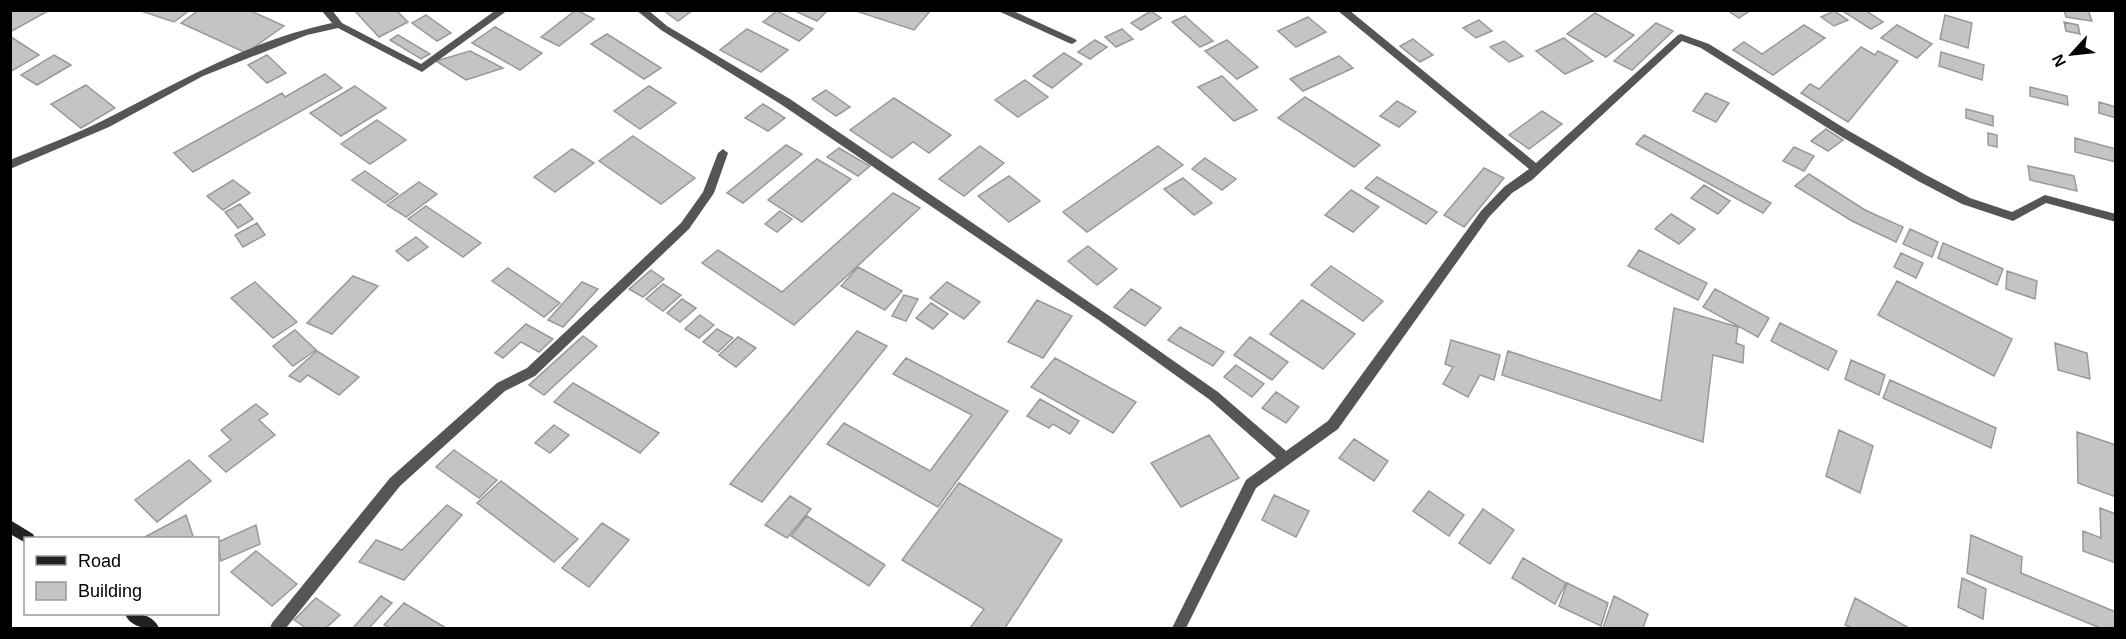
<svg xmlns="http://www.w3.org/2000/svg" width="2126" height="639" viewBox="0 0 2126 639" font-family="Helvetica,sans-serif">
<rect width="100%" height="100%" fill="#fff"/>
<!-- building -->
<path fill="#c4c4c4" stroke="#999" stroke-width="1.5" d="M10 10H47L48 11 10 32Z
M138 10H190L174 22Z
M199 10H249L284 26 246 53 181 23Z
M354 10H396L408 22 379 37Z
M576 10 594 19 559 46 541 37Z
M663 10H693L678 21Z
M793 10H828L817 21Z
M853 10H931L914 30Z
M1727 10H1751L1739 18Z
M1841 10H1865L1883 22 1871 29Z
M2064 10H2088L2092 21 2066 17Z
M777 11 813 29 799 41 763 22Z
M1151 11 1161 18 1141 30 1131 23Z
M1834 11 1848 20 1834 26 1821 17Z
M1595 13 1634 35 1606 57 1567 34Z
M426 15 451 33 437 41 412 23Z
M1945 15 1972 23 1968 48 1940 39Z
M1185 16 1213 41 1200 47 1172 22Z
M1308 17 1326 32 1296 47 1278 31Z
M1479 20 1492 31 1476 38 1463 28Z
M2064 22 2078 25 2080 34 2066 31Z
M1656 23 1673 31 1632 70 1614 61Z
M1804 25 1825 38 1773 75 1733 50 1744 42 1762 54Z
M1897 25 1932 44 1917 58 1881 38Z
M495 27 542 53 520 70 472 43Z
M747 29 788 50 761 72 720 50Z
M1122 29 1133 39 1116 47 1105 37Z
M607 34 661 68 644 79 591 44Z
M398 35 430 54 421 59 390 40Z
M11 37 39 55 10 72V38Z
M1564 38 1593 61 1565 74 1536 51Z
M1413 39 1433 55 1420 62 1400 46Z
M1095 40 1107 47 1090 59 1078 52Z
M1227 40 1258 67 1237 79 1205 51Z
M1504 41 1523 56 1509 62 1490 47Z
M1861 47 1875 55 1878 51 1898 61 1848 122 1801 93 1810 84 1819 89Z
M470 51 503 68 466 80 436 61Z
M1941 52 1984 65 1982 80 1939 66Z
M1064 53 1082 64 1052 88 1033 76Z
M54 55 71 65 37 85 21 75Z
M267 55 286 73 267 83 248 65Z
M1339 56 1353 68 1303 91 1290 79Z
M325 74 342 88 193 172 174 153 282 93 285 97Z
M1222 76 1257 110 1234 121 1198 87Z
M1025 80 1048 97 1018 117 995 100Z
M86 85 115 108 81 128 51 104Z
M355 86 386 108 341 136 310 113Z
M649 86 676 103 640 129 614 111Z
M2030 87 2067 96 2068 105 2030 96Z
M826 90 850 107 836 116 812 99Z
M1706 93 1729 103 1716 122 1693 111Z
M1305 97 1380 145 1354 167 1278 118Z
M894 98 951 135 929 153 913 142 892 158 850 130Z
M1397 101 1416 112 1399 127 1380 116Z
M2099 102 2116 107V118L2099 113Z
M763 104 785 118 768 131 745 118Z
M1966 109 1993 116V126L1966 118Z
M1542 111 1562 124 1529 149 1509 135Z
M377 120 406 140 370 164 341 144Z
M1826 129 1843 140 1828 151 1811 141Z
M1988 133 1997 135V147L1988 145Z
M1644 135 1771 203 1763 213 1636 144Z
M633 136 695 178 661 204 599 161Z
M2075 138 2116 149V162L2075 152Z
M786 145 802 154 743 203 727 193Z
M980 146 1004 163 964 196 939 179Z
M1158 146 1183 165 1087 232 1063 212Z
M1794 147 1814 156 1804 171 1783 161Z
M839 148 870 166 858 176 827 157Z
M572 149 594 163 555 192 534 177Z
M1205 158 1236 179 1222 190 1192 169Z
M817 159 851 179 802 222 768 200Z
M2028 166 2074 176 2077 191 2030 180Z
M1484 168 1504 178 1464 227 1444 215Z
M365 171 398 194 385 203 352 180Z
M1809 174 1865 210 1903 227 1896 242 1852 221 1795 186Z
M1009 176 1040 201 1009 222 978 196Z
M1377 177 1437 212 1426 224 1365 188Z
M1183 178 1212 203 1194 215 1164 189Z
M233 180 250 193 223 210 207 196Z
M419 182 437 194 406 217 387 205Z
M1704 185 1730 201 1718 214 1691 198Z
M1351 190 1379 207 1353 232 1325 215Z
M893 193 920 208 794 325 702 263 718 250 782 292Z
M240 204 253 219 238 228 225 212Z
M426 206 481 243 463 257 408 219Z
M780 211 792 219 777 232 765 224Z
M1671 214 1695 229 1679 244 1655 229Z
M257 223 265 235 243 247 235 235Z
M1910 229 1938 242 1932 257 1903 244Z
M416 237 428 247 408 261 396 251Z
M1943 243 2003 269 1997 285 1938 258Z
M1088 246 1117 269 1097 285 1068 261Z
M1639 250 1707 283 1698 300 1628 266Z
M1901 253 1923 263 1916 278 1894 267Z
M1331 266 1383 301 1363 321 1311 285Z
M858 267 902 291 885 310 841 286Z
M508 268 560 303 544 317 492 281Z
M651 270 664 279 643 297 629 289Z
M2007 271 2037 281 2035 299 2006 289Z
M353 276 378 286 332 334 307 323Z
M1897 281 2012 339 1994 376 1878 315Z
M255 282 297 322 273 338 231 298Z
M582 282 598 289 563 327 548 320Z
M947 282 980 302 964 319 930 298Z
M663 284 681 295 663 311 646 299Z
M1131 289 1161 308 1145 326 1114 307Z
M1715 289 1769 318 1758 337 1703 307Z
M904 295 918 299 906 321 892 316Z
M682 299 696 308 680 322 667 313Z
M1037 300 1072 316 1043 358 1008 342Z
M1302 300 1355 334 1323 369 1270 334Z
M931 303 948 314 933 329 916 318Z
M1674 308 1738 327 1736 343 1744 346 1743 363 1713 355 1703 442 1502 375 1508 351 1661 401Z
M700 315 714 325 699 338 685 329Z
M1780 323 1837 351 1828 370 1771 341Z
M526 324 553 339 539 352 521 342 503 358 495 353Z
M1180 327 1224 352 1213 366 1168 340Z
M717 329 733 338 718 352 703 342Z
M295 330 316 350 293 366 273 346Z
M857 331 887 346 762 502 730 484Z
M583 336 597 346 544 395 529 385Z
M738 337 756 348 736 367 719 355Z
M1250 337 1288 362 1272 380 1234 355Z
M1451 340 1500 355 1494 380 1480 375 1468 397 1443 384 1453 367 1445 364Z
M2055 343 2087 353 2090 379 2058 370Z
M317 351 328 358 359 377 339 395 308 375 300 382 289 376Z
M906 358 1008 411 938 507 827 444 844 423 930 471 972 415 893 374Z
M1055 358 1136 402 1113 433 1031 387Z
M1851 360 1885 375 1879 395 1845 379Z
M1236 365 1264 384 1252 397 1224 377Z
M1890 380 1996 428 1991 448 1883 398Z
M573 383 659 433 640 453 554 402Z
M1276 392 1299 407 1286 423 1262 408Z
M1040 399 1079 421 1070 434 1053 424 1049 428 1027 416Z
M256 404 268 414 259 420 275 435 226 472 209 456 231 440 221 430Z
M554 425 569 435 550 453 535 443Z
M1839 430 1873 446 1860 493 1826 476Z
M2077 432 2116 445V497L2078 483Z
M1209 435 1239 478 1181 507 1151 463Z
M1354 439 1388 461 1374 481 1339 458Z
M454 450 497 480 479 498 436 467Z
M189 460 211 481 157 522 135 500Z
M501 481 578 539 554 562 477 503Z
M959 483 1062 540 1005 628H970L984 609 902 560Z
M1429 491 1464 515 1449 536 1413 511Z
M1274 495 1309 511 1296 537 1262 520Z
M790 496 811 509 787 538 765 525Z
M447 505 462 515 404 580 359 562 376 540 402 550Z
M2100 508 2116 514V563L2083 551V531L2101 538Z
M1483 509 1514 530 1490 564 1459 543Z
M186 515 193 536 187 538H143Z
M807 516 885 565 869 586 791 536Z
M602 523 629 540 589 587 562 568Z
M256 525 260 544 221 561 218 542Z
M1971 535 2022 557 2021 573 2116 612V628H2100L1967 573Z
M256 551 297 584 272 606 231 572Z
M1523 558 1566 583 1555 604 1512 578Z
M1962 578 1986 589 1983 619 1958 607Z
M1567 583 1608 603 1601 626 1559 606Z
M381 596 392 603 369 628H353Z
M1614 596 1648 614 1643 628H1603Z
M316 598 340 615 326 628H306L294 620Z
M1855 598 1909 628H1852L1845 625Z
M404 603 446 628H390L384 625Z"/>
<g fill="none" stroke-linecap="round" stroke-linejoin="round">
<!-- street -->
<path fill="#555" fill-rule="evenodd" d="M321 10H332L342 23 421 64 496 10H508L422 72 338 28 307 35 203 76 109 127 10 169V160C41 147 74 135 104 120 177 83 250 40 332 23Z
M636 10H648L667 26 790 99 1108 315 1218 392 1286 451 1328 421 1481 211 1504 187 1529 169 1337 10H1349L1536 163 1678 35 1681 34 1709 44 1849 131 1926 175 1970 198 2012 212 2045 195 2116 214V222L2046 203 2013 221 1962 204 1918 181 1842 137 1701 48 1682 41 1532 180 1512 193 1489 217 1338 429 1256 488 1186 628H1172L1246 480 1276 458 1210 400 1100 321 782 105 661 30Z
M996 10H1011L1075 39 1077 41 1072 44 1069 43Z
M723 149 728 153 714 193 689 229 535 376 505 391 400 486 286 628H270L272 623 390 478 497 383 527 368 681 223 703 192 718 153Z"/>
<!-- secondary -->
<path fill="#222" fill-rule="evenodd" d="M10 520 33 534 35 538H26V543L10 534Z
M125 614C138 613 153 614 159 628 146 629 131 628 125 614Z"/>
</g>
<!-- border -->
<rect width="2126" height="639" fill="none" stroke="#000000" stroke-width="24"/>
<!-- legend -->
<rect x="24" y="537" width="195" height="78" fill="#ffffff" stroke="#999999" stroke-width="1.5"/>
<rect x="36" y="556" width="30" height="9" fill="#222222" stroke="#999999" stroke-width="1.5"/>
<text x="78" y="567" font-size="18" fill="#000000">Road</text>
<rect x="36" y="582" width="30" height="18" fill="#c4c4c4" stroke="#999999" stroke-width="1.5"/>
<text x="78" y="597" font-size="18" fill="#000000">Building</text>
<!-- north arrow -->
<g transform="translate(2072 54) rotate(243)" stroke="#ffffff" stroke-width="4.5" paint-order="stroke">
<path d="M0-4.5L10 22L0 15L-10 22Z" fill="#000000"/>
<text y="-9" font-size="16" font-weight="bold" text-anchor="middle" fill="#000000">N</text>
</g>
</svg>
